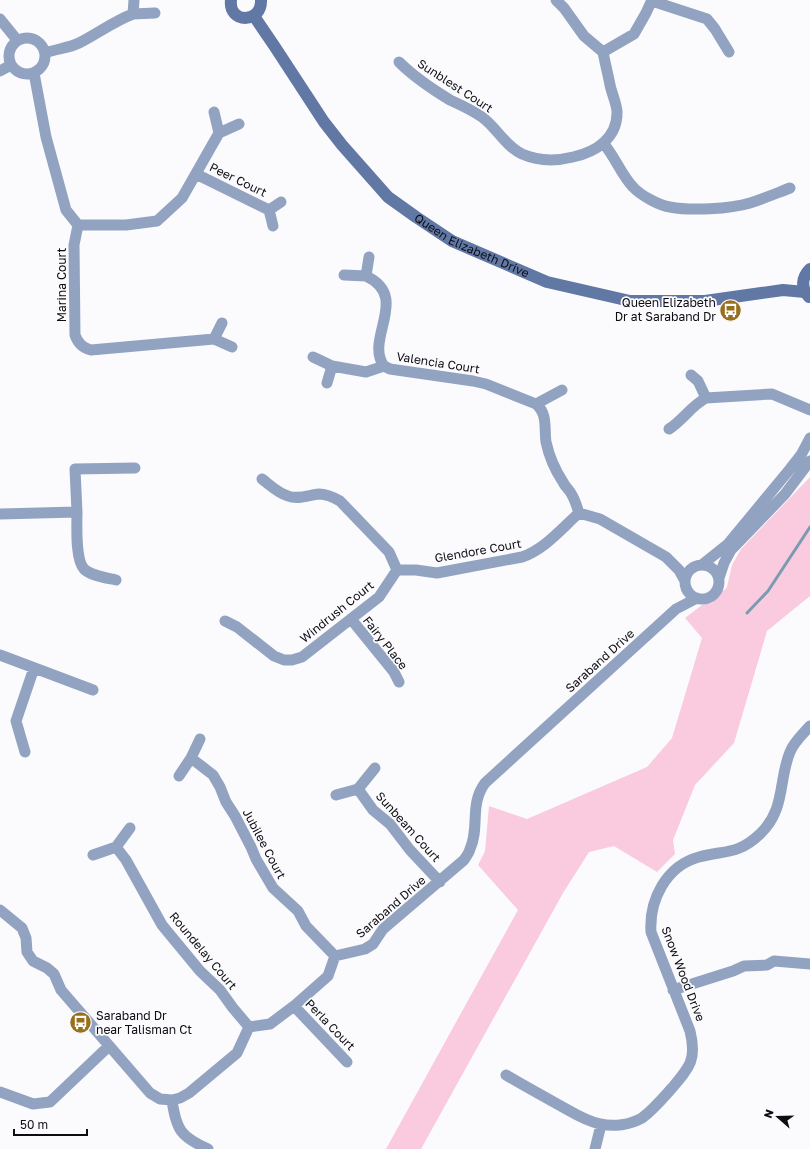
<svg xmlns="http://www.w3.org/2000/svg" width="810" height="1149" viewBox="0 0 810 1149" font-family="'Golos Text',sans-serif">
<rect width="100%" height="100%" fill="#fbfbfe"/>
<!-- green -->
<path fill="#facade" d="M810 477V596L767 631 734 743 695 785 673 840 675 854 657 872 614 846 589 852 563 893 421 1149H386L518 910 478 865 485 851 489 806 527 819 647 767 672 738 702 638 685 618 702 605 712 603 727 587 732 565 741 549Z"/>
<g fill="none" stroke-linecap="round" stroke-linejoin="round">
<!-- stream -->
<path stroke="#7a9cb3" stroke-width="3" d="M747 613 768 591 810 527"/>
<!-- street -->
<path stroke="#92a3c2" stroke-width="11" d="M134 0 133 14 155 13
M556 0 564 8 584 36 603 52
M652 1 707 19 715 29 729 52
M0 19 17 40
M9 56a18 18 0 1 1 36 0a18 18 0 1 1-36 0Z
M603 52 634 34 646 13 652 0
M45 53C56 49 69 48 79 43 97 34 114 21 133 14
M399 62C414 77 432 89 450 100 461 105 472 110 482 117 497 128 505 146 522 154 538 161 557 161 573 157 596 152 618 138 617 111 616 102 612 94 610 85 608 74 605 63 603 52
M0 71 11 65
M34 73 46 137 66 210 78 225 74 245 75 335C78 344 83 348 91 350L214 339
M214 112 219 133
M604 144C615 157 622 176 633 187 640 195 660 206 670 207 691 211 730 209 750 203 763 199 777 193 790 188
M196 174 269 210
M78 225H126L157 221 182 198 219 133 239 124
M273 226 269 210 281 202
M344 275 366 276 369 257
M366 276C411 297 364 339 384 366
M222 323 214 339 232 347
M313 357 332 366 327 383
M332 366 366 372 384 366 390 369 473 381 486 384 536 404C548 414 544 428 546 442 549 456 555 470 563 482 565 487 570 490 572 495 575 500 577 507 579 513L600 519 666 557 679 570 684 579
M691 375 698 381 706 398
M536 404 562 390
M669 429C683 420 691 406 706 398L772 394 810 410
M262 479C270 485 278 493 288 496 298 500 309 495 319 494 327 494 333 497 340 501L389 552 397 570H416L437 573 522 557C545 549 561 529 579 513
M77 512C77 526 75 559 84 569 91 576 107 578 116 580
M0 514 77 512 75 469 135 468
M703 564 728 544 790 469 801 455 810 438
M685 582a17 17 0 1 1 34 0a17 17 0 1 1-34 0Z
M719 578 724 563 731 550 785 494 810 461
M351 619 394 672 399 682
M225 621 237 627 274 656 284 660H292L302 657 379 597 397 570
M0 655 93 690
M25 752 16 721 34 668
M191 758 213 775 220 787 226 802 235 816 251 847 256 859 273 888 298 911 306 926 335 956
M179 776 191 758 200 739
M358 789 373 810 390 824 410 850 440 882
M336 795 358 789 375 768
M116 847 126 860 162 925 200 971 220 990 233 1008 249 1027
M93 855 116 847 130 828
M0 910 22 928 26 938 27 952 33 961 47 968 54 974 61 990 150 1093 160 1099 172 1100 180 1098 189 1093 237 1053 249 1027 270 1024 294 1006 328 976 335 956 365 949 373 944 383 929 464 860C466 857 469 853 470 849 480 827 469 805 485 783L676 609 697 598
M673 990 733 971 744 966 767 965 774 961 810 964
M294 1006 347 1062
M506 1075C523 1085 541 1095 559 1105 572 1112 585 1121 600 1124 614 1127 630 1125 642 1118 653 1110 663 1098 672 1088 690 1067 697 1059 690 1031L651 932C649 900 666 866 699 857 725 850 738 855 760 834 786 809 778 781 790 752 794 742 802 735 810 726
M0 1092 33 1104 50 1102 109 1046
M172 1100C176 1130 181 1137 208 1149
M595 1149 601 1125"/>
<!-- secondary -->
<g stroke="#6178a5" stroke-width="12">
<path d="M231 0C228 24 262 24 261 0"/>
<path id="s1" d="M254 16 275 47 324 122 342 145 388 197 416 217 452 241 547 282 630 301H705L783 290 805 292"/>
<path d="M809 297C801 288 801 278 810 269"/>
</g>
</g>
<!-- icons -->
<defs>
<symbol id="bus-disc" viewBox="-11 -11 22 22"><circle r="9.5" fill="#986f1b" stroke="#fbfbfe"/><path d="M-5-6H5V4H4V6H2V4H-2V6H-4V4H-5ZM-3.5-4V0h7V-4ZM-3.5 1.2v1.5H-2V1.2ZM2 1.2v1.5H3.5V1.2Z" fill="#fff"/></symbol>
</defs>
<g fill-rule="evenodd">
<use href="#bus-disc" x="718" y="298" width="25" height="25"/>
<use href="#bus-disc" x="68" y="1010" width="25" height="25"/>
</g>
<g text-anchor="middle" stroke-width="3.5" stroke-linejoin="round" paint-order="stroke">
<!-- street labels -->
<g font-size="12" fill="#0d0c12" stroke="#fbfbfe">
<text transform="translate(455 86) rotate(33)" y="4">Sunblest Court</text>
<text transform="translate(238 180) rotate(26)" y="4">Peer Court</text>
<text dy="4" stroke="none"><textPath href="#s1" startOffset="323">Queen Elizabeth Drive</textPath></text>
<text transform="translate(62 285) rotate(-90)" y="4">Marina Court</text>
<text transform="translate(438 363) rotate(9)" y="4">Valencia Court</text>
<text transform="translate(478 551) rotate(-10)" y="4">Glendore Court</text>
<text transform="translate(337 612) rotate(-39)" y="4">Windrush Court</text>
<text transform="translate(385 643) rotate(52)" y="4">Fairy Place</text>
<text transform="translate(600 661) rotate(-42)" y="4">Saraband Drive</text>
<text transform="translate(408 827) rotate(48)" y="4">Sunbeam Court</text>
<text transform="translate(264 844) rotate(62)" y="4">Jubilee Court</text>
<text transform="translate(391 907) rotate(-41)" y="4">Saraband Drive</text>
<text transform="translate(203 951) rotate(50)" y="4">Roundelay Court</text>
<text transform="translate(683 974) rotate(69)" y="4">Snow Wood Drive</text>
<text transform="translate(330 1025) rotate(46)" y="4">Perla Court</text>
</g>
<!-- poi labels -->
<g font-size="12" fill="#0d0c12" stroke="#fbfbfe" text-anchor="end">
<text x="716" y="307">Queen Elizabeth<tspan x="716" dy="14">Dr at Saraband Dr</tspan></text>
<text x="96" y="1020" text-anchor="start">Saraband Dr<tspan x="96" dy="14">near Talisman Ct</tspan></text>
</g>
</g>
<!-- north arrow -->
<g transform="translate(778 1117) rotate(290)" stroke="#fbfbfe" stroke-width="3" paint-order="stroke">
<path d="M0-3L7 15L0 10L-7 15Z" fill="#0d0c12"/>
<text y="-6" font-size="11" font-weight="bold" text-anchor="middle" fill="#0d0c12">N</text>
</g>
<!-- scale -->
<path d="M14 1129v6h73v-6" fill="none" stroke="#0d0c12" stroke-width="2"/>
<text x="20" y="1129" font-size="12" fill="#0d0c12" stroke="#fbfbfe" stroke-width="3" paint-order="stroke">50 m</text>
</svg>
